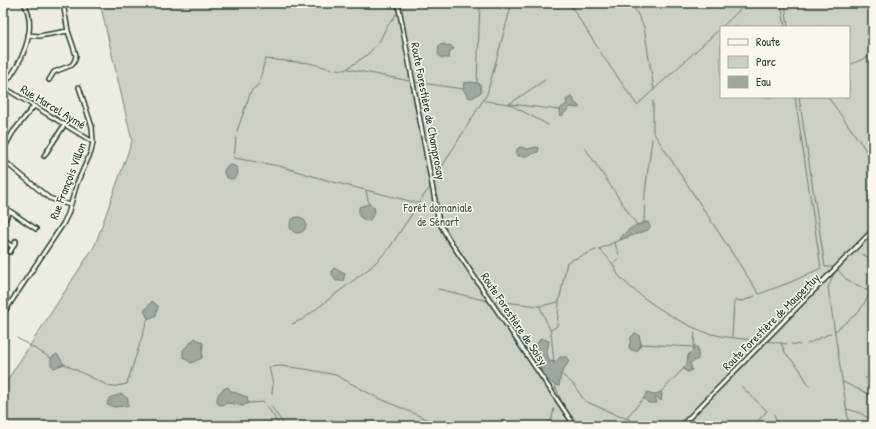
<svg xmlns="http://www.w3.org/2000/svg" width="876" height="429" viewBox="0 0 876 429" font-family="'Patrick Hand',sans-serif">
<rect width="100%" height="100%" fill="#eeece1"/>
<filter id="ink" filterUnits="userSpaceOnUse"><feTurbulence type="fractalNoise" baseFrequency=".025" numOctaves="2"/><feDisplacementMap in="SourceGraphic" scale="8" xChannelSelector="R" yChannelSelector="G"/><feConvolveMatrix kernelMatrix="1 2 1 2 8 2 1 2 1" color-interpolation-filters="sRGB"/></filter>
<g filter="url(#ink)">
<!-- green -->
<path fill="#cbcfc4" stroke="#75867c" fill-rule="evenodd" d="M100 3H873V426H3V387L95 245 132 141ZM721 27H849V97H721Z"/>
<!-- water -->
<path fill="#9fa89f" stroke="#6c7d74" d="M445 44 446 46 450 45 454 49 450 51 449 58H441L438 54 439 45Z
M472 82 480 84 481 92 472 98 468 97 463 89 464 83Z
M572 96 575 103 579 106V108L570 107 562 116 559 115 561 108 567 104 566 100Z
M520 147 528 149 537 147 539 148 538 152 526 156H518L516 154 517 149Z
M224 172a7 7 0 1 1 14 0a7 7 0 1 1-14 0Z
M369 204 374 207 375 212 370 220 366 221 359 216V207Z
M290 225a8 8 0 1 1 16 0a8 8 0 1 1-16 0Z
M648 222 650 227 648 230 620 240C623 231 638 223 648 222Z
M334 268 345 274 343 281H336L332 274V270Z
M152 301 158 306 156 315 150 319 148 318 144 311Z
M635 333 639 335 641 344 638 350 634 351 629 348 631 337Z
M195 338 203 343 202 358 191 363 183 357V350Z
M541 338 549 341 547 352 549 361 556 362 560 357H567L569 361 561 374 559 386C545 384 536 360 534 348Z
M694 345 698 348V359L690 363 692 370 688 372 684 370V367L687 364 688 355 693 351Z
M57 354 64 364 54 368 51 365V358Z
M228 387 231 391 247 397 248 403 243 406 229 403 219 405 217 402C217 394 220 390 228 387Z
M647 392 652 395 661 392 662 394 661 401 655 396 657 403H648L644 398Z
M122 394 128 399V406L114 407 107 405 109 398Z"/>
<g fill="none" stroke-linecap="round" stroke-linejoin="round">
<!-- stream -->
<path stroke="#6c7d74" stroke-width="1" d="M435 3 465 5 466 3
M569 3 598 48
M632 3 644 27 654 90
M777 3 781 7
M781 3 785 27
M785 3 788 27
M401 6 403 3
M722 27 747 3
M600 52 637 105 721 28
M849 65 873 55
M336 69 345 70 367 55 379 42 386 28 398 12
M348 69 410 81
M545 80 509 104 548 125
M415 82 463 89
M477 83 480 3
M799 97 825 267H833
M828 97 873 160
M485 101 560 110
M653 101V132L759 294 791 282 821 268 795 97
M237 131 251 91 259 84 265 59 309 63 332 69
M236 138 234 158 279 166 333 182 418 203
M585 148 637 225
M433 181 487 94 512 3
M366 191 369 204
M422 198 431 186
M644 223 645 192 652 139
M451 238 550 387 556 389
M620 240 599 249C604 254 610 259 613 265 616 269 617 275 621 278 641 299 683 326 711 334 728 338 745 339 762 341
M614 242 619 254
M862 254 873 260
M613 263 619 260
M438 289 488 301
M735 300 743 301 755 296
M493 301 540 306 559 302 567 262 596 250
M540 307 551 332 554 363
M292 324 303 319 371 267 388 250 421 200
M551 330 557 326 559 303
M835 331 859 312 869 295 873 293
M732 337 734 302
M17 338 51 358
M766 341 787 344
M781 343 786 354 799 368 809 386
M641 344 693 347
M791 344 800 345
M807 344 831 333
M694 345 695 333
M64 364 111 387 127 384 148 318
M561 374 573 384 585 401 619 416 629 419 638 426
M865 378 873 377
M843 382 873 396
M555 386 563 405 577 426
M741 386 767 411 753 426
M661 392 684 368
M272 394 273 384 269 367 281 366 305 369 336 375 374 396 429 420 436 426
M248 403 264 402
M267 406 280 426
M271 406 285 426
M847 409 860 413 873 421
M774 414 778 426
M627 417 644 398
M550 426 554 409
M849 426 828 287C832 281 832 275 837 269L846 279 872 293"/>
<defs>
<path id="minor" d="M398 3 439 222 448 238 575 426
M28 35 39 36 68 31
M49 80 54 72 72 65 75 60 76 55 68 31 63 3
M3 86C20 66 39 30 24 3
M3 87 93 142
M3 150 13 132 34 106
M44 156 65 124
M3 160 49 198 70 205
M4 207 36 229
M3 223 10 211
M3 240 13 247
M10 252 16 241
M3 314 63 224 68 214 77 183 91 152 93 142 92 127 79 87
M681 426 873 230"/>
</defs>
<!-- minor casing -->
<use href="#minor" stroke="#1f3d34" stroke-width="6"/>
<!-- minor -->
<use href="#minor" stroke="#fbf7ec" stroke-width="3"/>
</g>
</g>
<g text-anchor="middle" stroke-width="3" stroke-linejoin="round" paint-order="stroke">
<!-- street labels -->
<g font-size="12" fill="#1f3d34" stroke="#fbf7ec">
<text transform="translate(53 107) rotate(31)" y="4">Rue Marcel Aymé</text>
<text transform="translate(428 111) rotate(79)" y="4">Route Forestière de Champrosay</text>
<text transform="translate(68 181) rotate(-69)" y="4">Rue François Villon</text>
<text transform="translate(514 319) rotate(56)" y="4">Route Forestière de Soisy</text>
<text transform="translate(771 322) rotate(-45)" y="4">Route Forestière de Maupertuy</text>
</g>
<!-- park labels -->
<g font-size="12" fill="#415a51" stroke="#fbf7ec">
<text x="438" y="212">Forêt domaniale<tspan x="438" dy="14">de Sénart</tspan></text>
</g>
</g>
<!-- margin -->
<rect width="876" height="429" fill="none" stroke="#fbf7ec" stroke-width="16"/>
<rect x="8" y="8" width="860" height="413" fill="none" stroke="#1f3d34" stroke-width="1.5" filter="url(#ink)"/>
<!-- legend -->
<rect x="720" y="26" width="130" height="72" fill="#fbf7ec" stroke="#a3ada2"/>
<rect x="728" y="39" width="20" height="6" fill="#fbf7ec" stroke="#a3ada2"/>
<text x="756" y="46" font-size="12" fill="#1f3d34">Route</text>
<rect x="728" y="56" width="20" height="12" fill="#cbcfc4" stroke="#a3ada2"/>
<text x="756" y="66" font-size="12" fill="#1f3d34">Parc</text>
<rect x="728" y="76" width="20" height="12" fill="#9fa89f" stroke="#a3ada2"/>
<text x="756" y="86" font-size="12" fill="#1f3d34">Eau</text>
</svg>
